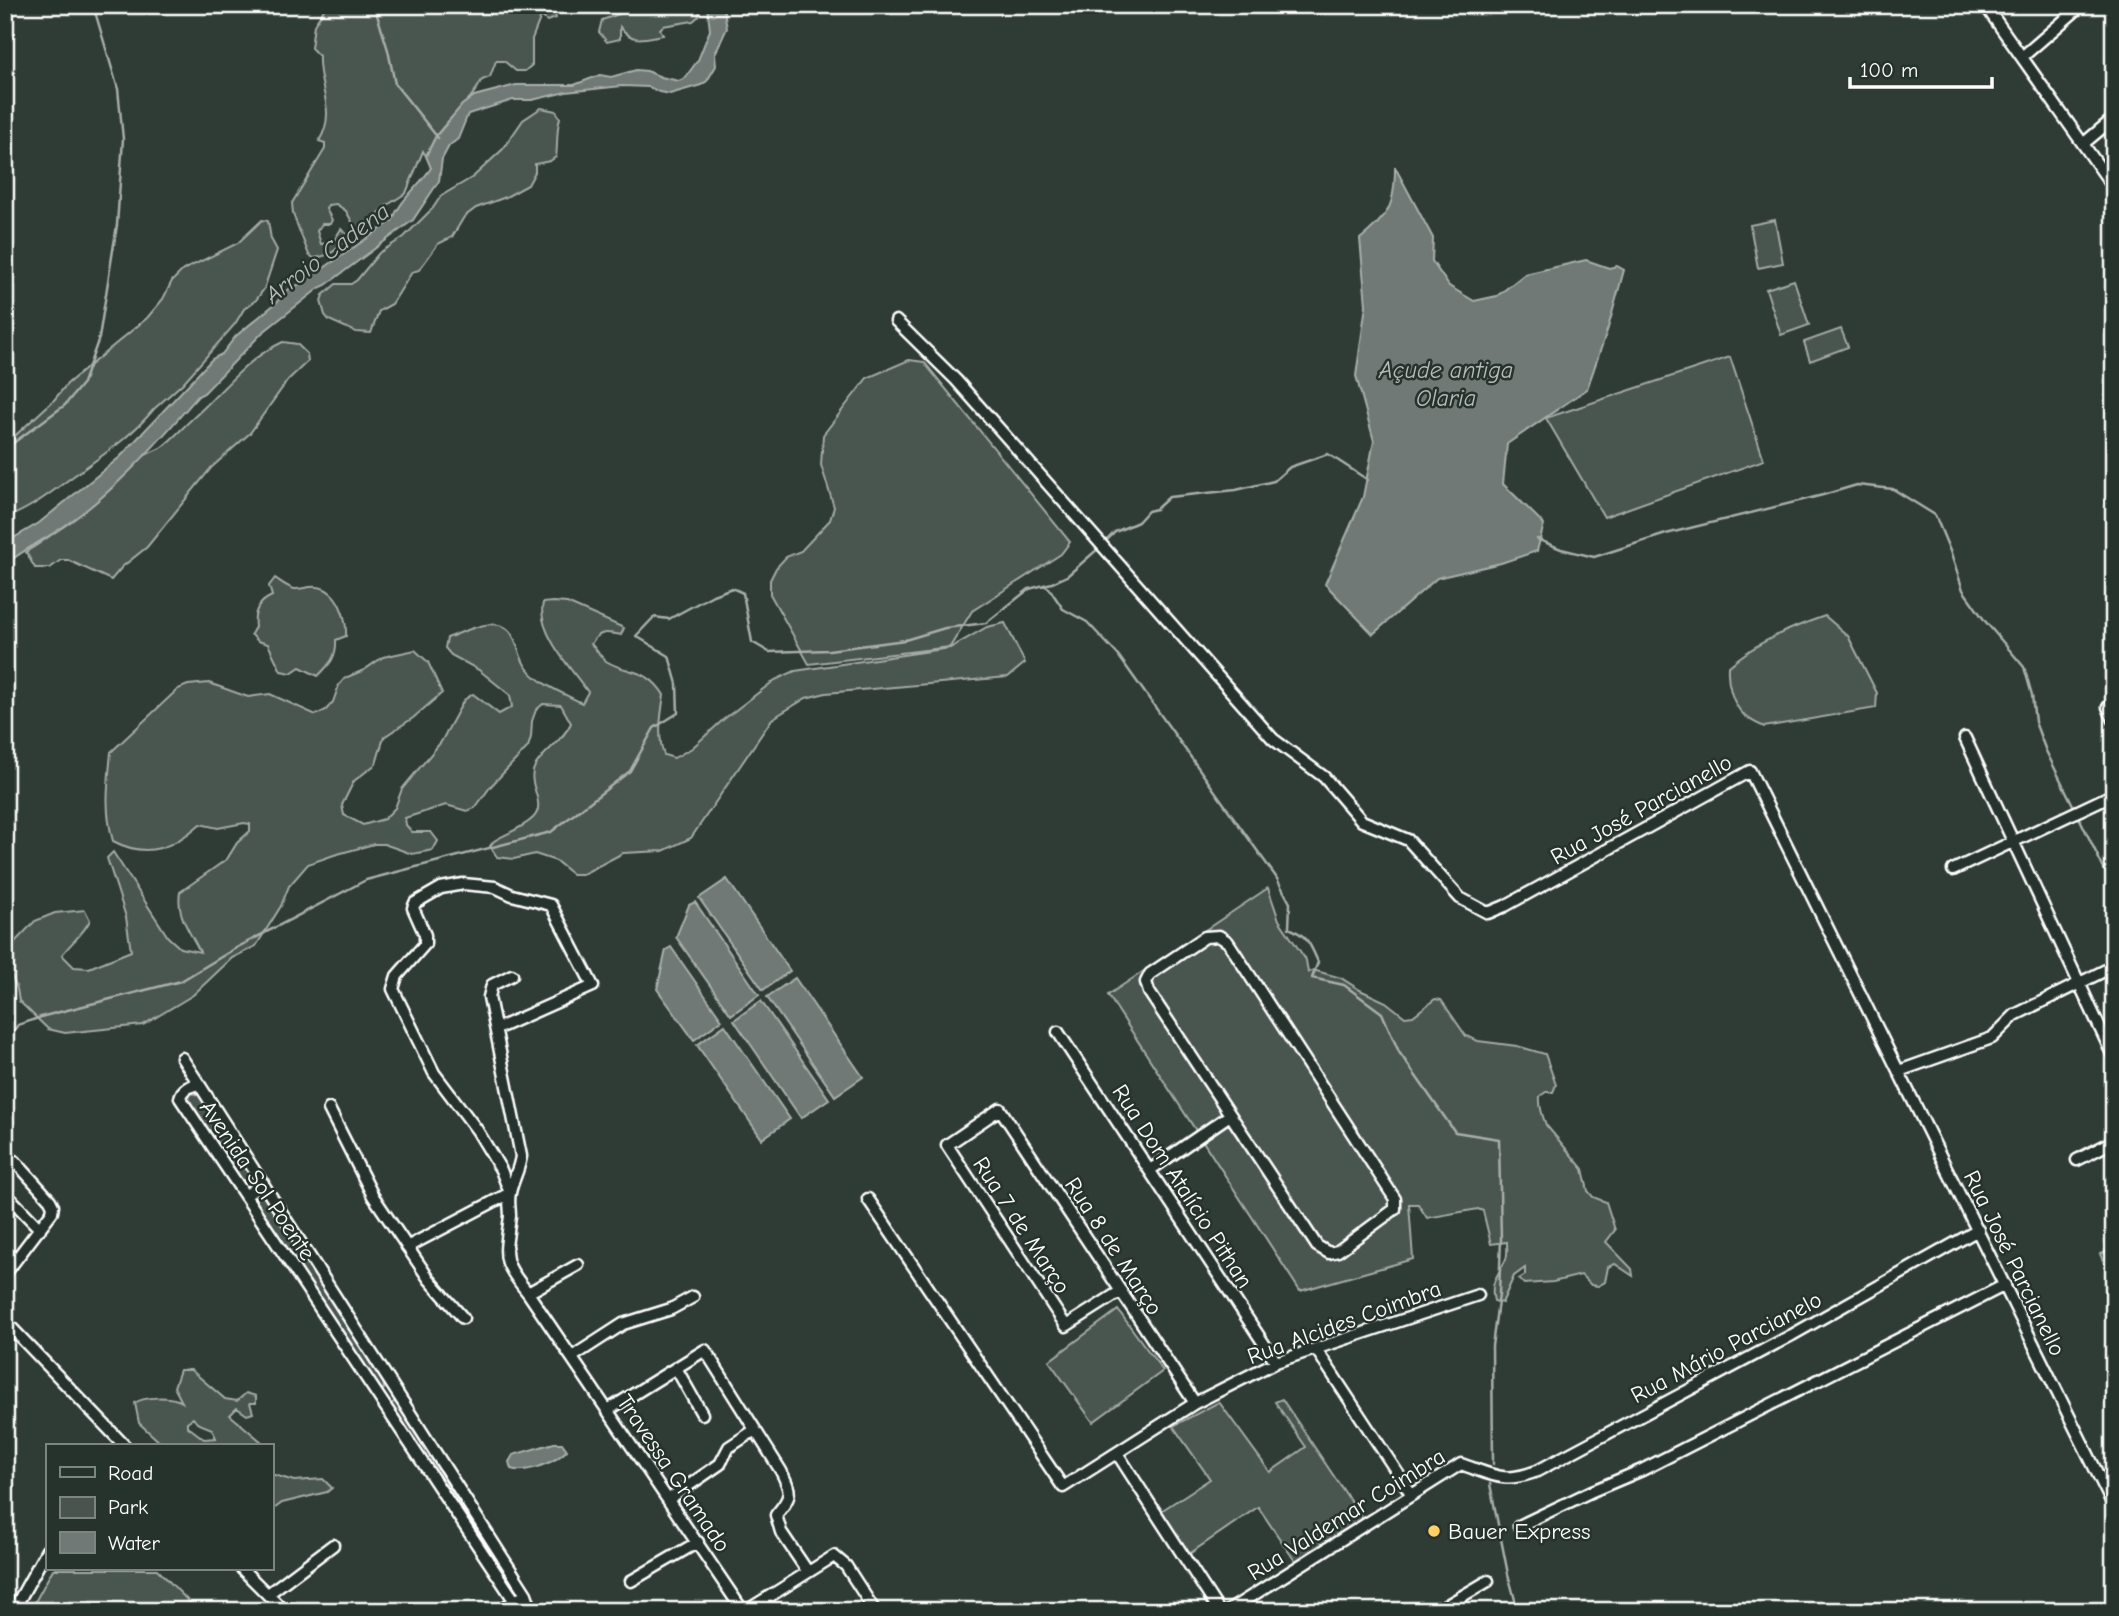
<svg xmlns="http://www.w3.org/2000/svg" width="2119" height="1616" viewBox="0 0 2119 1616" font-family="'Comic Neue',sans-serif">
<rect width="100%" height="100%" fill="#2f3b35"/>
<filter id="ink" filterUnits="userSpaceOnUse"><feTurbulence type="fractalNoise" baseFrequency=".0143" numOctaves="2"/><feDisplacementMap in="SourceGraphic" scale="14" xChannelSelector="R" yChannelSelector="G"/><feConvolveMatrix kernelMatrix="1 2 1 2 8 2 1 2 1" color-interpolation-filters="sRGB"/></filter>
<g filter="url(#ink)">
<!-- green -->
<path fill="#4a544f" stroke="#a4aaa7" stroke-width="2" fill-rule="evenodd" d="M327 5H552L556 18 547 21 541 16 532 39V65L525 71H516L504 61H496L490 77 482 80C471 102 450 116 436 136 432 142 430 149 426 156L423 151 406 193 386 206 359 234 346 211 336 204 328 205 326 209 332 220 330 224H322L317 231 321 244 333 242 341 229 347 234C340 249 331 256 314 258L309 255 293 214 292 203 325 149V143L319 141C338 110 317 87 319 56L311 48 314 25Z
M630 5H701L699 16 693 21 663 26 660 29 663 35C643 38 634 44 620 27V39L607 42 599 32 602 20 622 13Z
M541 108 556 111 560 118C556 131 558 143 556 157L550 161 535 164V172L528 185 506 197 476 208 464 217 452 237 438 244 419 270 412 272 392 304 379 311 371 333 356 332 329 320 325 315 321 301 323 295 336 284H351L357 280 379 253 404 237 433 208 441 196 473 177 503 149 523 120Z
M262 220 268 221 271 239 277 250 264 289 256 300 244 309 235 324 183 383 154 409C131 437 104 454 75 475 54 490 30 510 5 518V445L54 400 67 384 147 318 163 299 172 281 183 270 238 243Z
M1775 220 1783 263 1758 268 1750 225Z
M1794 280 1809 325 1781 335 1766 289Z
M1841 329 1848 347 1810 361 1804 342Z
M283 342 297 344 307 354 308 361 288 380 250 433 211 468 147 547 122 567 111 580 68 560H61L50 568H35L26 552C69 525 105 491 143 457 149 452 156 451 162 447 173 439 183 427 193 418 223 391 245 359 283 342Z
M1730 357 1764 460 1604 517 1546 418Z
M909 360 924 362 1070 542 1061 554 972 611 950 647 809 664 770 594V580L776 568 786 557 801 551 830 520 834 507 821 465 823 435 867 378Z
M275 578C281 582 288 588 295 589 302 589 310 586 317 587 338 589 347 618 346 636L336 640C337 657 330 664 318 676L300 667 291 673 281 671 268 644 258 641 251 634 255 627C253 612 258 602 272 596L269 586Z
M553 602 567 603 624 628 621 635C607 632 599 630 591 644 596 649 601 657 606 661 629 675 647 667 664 695 661 714 657 737 664 755L674 758 692 748 724 719 775 680 795 671 950 648 987 627 1005 623 1025 663 1008 677 826 693 806 698 772 719 691 838 663 851 623 853 583 874H572L556 861 535 854 514 859 497 857 490 846 494 841C505 834 523 828 533 818 548 803 525 784 535 766 545 750 563 741 571 723L561 705 543 704 536 710 532 721 531 737 528 747 491 786 475 808 467 811 446 805 405 818 406 825 412 832H431L438 841 433 850 412 854 384 844H374L334 855 308 864 289 886 281 906 256 946 232 958 193 995 143 1025 65 1033 48 1029 19 1001 17 989 5 959 8 949 35 921 55 913 85 910 90 920C84 934 71 942 62 955L74 967 89 968 131 951 126 917 107 858 113 852 168 937 180 948 200 952C190 931 176 916 180 892L227 859 237 843 250 831V824L244 823 218 828 200 824C173 848 147 859 113 841 104 809 108 784 111 752L178 689 188 685 209 683 248 697 270 694 316 715 326 710 333 702 339 685 345 678 364 670 383 657 415 650 428 662 442 693 413 718 384 737 376 764 354 781 342 805 344 815 363 825 384 819 395 808 402 789 441 742 464 700 473 694 499 714 512 707 510 695 479 670 451 655 445 648 447 638C466 631 502 611 514 638 519 648 520 659 527 668 540 685 563 693 582 703L588 692C572 670 536 631 543 603Z
M1825 616 1848 636 1877 693 1876 708 1764 727C1758 724 1749 720 1744 715 1732 704 1727 682 1728 667 1756 642 1790 628 1825 616Z
M1268 888 1279 920 1306 960 1308 973 1313 970 1341 978 1360 990 1386 1002 1405 1017 1413 1016 1435 999 1441 1000 1466 1036 1478 1041 1517 1046 1545 1054 1556 1085 1553 1092H1546L1540 1096C1539 1106 1542 1115 1546 1125L1583 1169 1588 1191 1593 1197 1606 1202 1615 1230 1606 1242 1632 1269 1633 1276 1615 1264 1608 1267 1605 1282 1598 1286 1591 1285 1581 1275 1553 1282 1524 1284 1519 1279 1525 1275V1268L1514 1276 1502 1303 1494 1301C1489 1282 1499 1274 1506 1259 1508 1254 1507 1247 1507 1242L1491 1244 1483 1211 1478 1209 1427 1218 1418 1204H1409L1413 1259 1300 1291 1108 995Z
M191 1093 203 1096 252 1172V1177L247 1181 239 1179 186 1101Z
M258 1190H263L383 1378 384 1389 380 1390 376 1385 257 1202 255 1194Z
M2114 1248V1285L2100 1254Z
M1118 1310 1163 1371 1093 1422 1049 1361Z
M180 1370H191L225 1399 237 1401 246 1393 256 1396V1403H250L253 1413 247 1415 237 1408 230 1415 263 1443V1446H164L139 1423 135 1403C144 1396 172 1396 182 1402L174 1387ZM193 1418 197 1423 212 1429 216 1438 204 1439 187 1426V1422Z
M1282 1399 1364 1521 1295 1561 1258 1507 1189 1554 1161 1511 1210 1479 1173 1426 1219 1402 1270 1472 1306 1447 1275 1402Z
M394 1402 397 1404 513 1589H511L388 1406Z
M271 1474 294 1481 323 1479 332 1488 327 1492 282 1503 271 1511Z
M53 1569H157L198 1611H30Z"/>
<!-- water -->
<path fill="#707975" stroke="#a9afac" stroke-width="2" d="M707 5H723L727 28 715 54 716 66 707 81 701 85 670 94 659 92 649 87 622 86 566 92 532 100H513L468 114 458 139 449 146 442 159 439 181 413 220 326 285 319 288 262 333 204 393 198 396C157 443 115 492 63 527 44 540 22 550 5 565V543L39 523 120 457 212 359 222 354 236 336 276 303 285 291 302 283 392 221C400 200 419 186 431 168L426 156 436 136 462 105 474 96 516 85H574L600 75 611 77 636 70 647 71 661 77 679 81 685 78 698 60 710 30Z
M1395 167 1433 238 1432 261 1449 286 1474 301 1497 296 1525 274 1586 260 1609 268 1617 266 1624 270 1608 328 1587 389 1507 444 1503 484 1544 524 1537 551 1501 563 1437 578 1373 634 1325 584 1363 497 1374 441 1356 376 1366 305 1360 239C1389 215 1395 206 1395 167Z
M727 879 790 971 763 990 699 898Z
M695 902 759 995 731 1015 676 937 689 905Z
M671 947 722 1020 694 1040 657 989 666 950Z
M795 978 863 1077 835 1096 767 997Z
M761 1001 829 1099 801 1118 734 1020Z
M725 1025 790 1119 762 1139 697 1045Z
M554 1443H562L567 1450C557 1462 526 1474 511 1469L509 1462 513 1455Z"/>
<g fill="none" stroke-linecap="round" stroke-linejoin="round">
<!-- stream -->
<path stroke="#a9afac" stroke-width="2.5" d="M374 5 388 50 395 84 438 138
M5 449 65 405 83 383 99 338 117 225 123 139 118 89 93 5
M1537 539 1561 549 1594 557 1666 534 1823 495 1857 485 1893 489 1935 515 1950 551 1963 590 1985 621 2024 667 2032 695 2035 722 2046 751 2075 809
M1103 544 1115 532 1138 522 1148 511 1156 509 1169 497 1236 490 1274 481 1290 467 1328 454 1368 480
M1043 585 1049 588 1063 609 1087 622 1118 655 1276 877 1290 903 1289 928C1308 936 1310 944 1318 962L1312 978 1344 985 1382 1013 1399 1052 1455 1132 1499 1139 1501 1239 1499 1294 1492 1346 1493 1464
M2078 815 2114 890
M5 1041 18 1025 44 1016 181 981 236 948 366 880 551 832 630 771 654 728 678 713 677 684 669 656 636 636 654 617 669 619 713 595 732 588 743 593 752 642 769 652 829 650 905 640 945 628 986 623 1029 589 1052 583 1067 576 1099 548
M1490 1484 1508 1574 1518 1611"/>
<defs>
<path id="minor" d="M1985 5 2114 188
M2022 57 2082 5
M2083 144 2114 118
M896 321 956 380 1273 739 1324 777 1362 821 1408 840 1460 898 1488 913 1505 906 1750 771 2114 1507
M2108 707 2114 720
M1965 738 2114 1058
M1953 870 2114 794
M1219 936 1228 942 1395 1199V1209L1338 1251 1329 1253 1317 1246 1149 992 1146 982 1150 974 1205 937Z
M512 975 492 985 489 997 521 1156C519 1171 512 1181 510 1193 508 1200 510 1209 510 1216 505 1258 500 1259 528 1293L743 1611
M1058 1032 1276 1362
M182 1058 199 1084
M1899 1071 1992 1038 2015 1015 2114 966
M329 1109 373 1196 429 1279 463 1318
M2077 1160 2114 1141
M1150 1170 1230 1115
M5 1193 40 1229
M245 1196 263 1183
M868 1199 1063 1487 1195 1403 1276 1362 1478 1295
M407 1247 510 1193 501 1170 477 1130 434 1073 393 989 397 976 425 944V935L413 908 415 903 441 888 463 884 495 887 512 895 551 905 593 986 496 1029
M5 1274 52 1212 53 1206 50 1200 15 1161
M1121 1291 1066 1326 947 1145 1000 1109 1195 1403
M528 1293 578 1265
M5 1321 125 1446
M1316 1349 1412 1495
M572 1357 623 1324 671 1309 693 1297
M676 1368 702 1414
M608 1410 705 1350 781 1471C792 1493 792 1496 776 1515L781 1532 808 1572
M1117 1453 1219 1611
M669 1499 720 1464 729 1447 755 1430
M1519 1526 1590 1492 1642 1470 2005 1285
M242 1569 284 1611
M631 1581 698 1542
M268 1594 333 1545
M13 1611 47 1550
M498 1611 520 1598
M531 1611 515 1601 510 1594 180 1098C182 1088 190 1086 199 1084L526 1594 532 1611
M746 1611 834 1556 846 1566 875 1611
M1228 1611 1461 1464C1493 1475 1504 1484 1537 1471L1792 1335 1978 1230
M1437 1611 1488 1581"/>
</defs>
<!-- minor casing -->
<use href="#minor" stroke="#fff" stroke-width="15"/>
<!-- minor -->
<use href="#minor" stroke="#26332d" stroke-width="10"/>
</g>
</g>
<!-- markers -->
<circle fill="#ffd166" stroke="#26332d" stroke-width="2.5" cx="1434" cy="1531" r="7"/>
<g text-anchor="middle" stroke-width="5" stroke-linejoin="round" paint-order="stroke">
<!-- street labels -->
<g font-size="23" fill="#fff" stroke="#26332d">
<text transform="translate(1641 809) rotate(-29)" y="8">Rua José Parcianello</text>
<text transform="translate(258 1180) rotate(56)" y="8">Avenida Sol Poente</text>
<text transform="translate(1183 1186) rotate(57)" y="8">Rua Dom Atalício Pithan</text>
<text transform="translate(1022 1225) rotate(57)" y="8">Rua 7 de Março</text>
<text transform="translate(1114 1246) rotate(57)" y="8">Rua 8 de Março</text>
<text transform="translate(2015 1263) rotate(64)" y="8">Rua José Parcianello</text>
<text transform="translate(1344 1322) rotate(-20)" y="8">Rua Alcides Coimbra</text>
<text transform="translate(1726 1347) rotate(-28)" y="8">Rua Mário Parcianelo</text>
<text transform="translate(674 1473) rotate(56)" y="8">Travessa Gramado</text>
<text transform="translate(1346 1514) rotate(-32)" y="8">Rua Valdemar Coimbra</text>
</g>
<!-- poi labels -->
<g font-size="23" fill="#fff" stroke="#26332d" text-anchor="start">
<text x="1448" y="1539">Bauer Express</text>
</g>
<!-- water labels -->
<g font-size="24" font-style="italic" fill="#b8bcba" stroke="#26332d">
<text transform="translate(327 253) rotate(-37)" y="8">Arroio Cadena</text>
<text x="1446" y="378">Açude antiga<tspan x="1446" dy="28">Olaria</tspan></text>
</g>
</g>
<!-- margin -->
<rect width="2119" height="1616" fill="none" stroke="#26332d" stroke-width="28"/>
<rect x="14" y="14" width="2091" height="1588" fill="none" stroke="#fff" stroke-width="2.5" filter="url(#ink)"/>
<!-- legend -->
<rect x="46" y="1444" width="228" height="126" fill="#26332d" stroke="#7d8581" stroke-width="2"/>
<rect x="60" y="1467" width="35" height="10" fill="#26332d" stroke="#7d8581" stroke-width="2"/>
<text x="108" y="1480" font-size="21" fill="#ffffff">Road</text>
<rect x="60" y="1497" width="35" height="21" fill="#4a544f" stroke="#7d8581" stroke-width="2"/>
<text x="108" y="1514" font-size="21" fill="#ffffff">Park</text>
<rect x="60" y="1532" width="35" height="21" fill="#707975" stroke="#7d8581" stroke-width="2"/>
<text x="108" y="1550" font-size="21" fill="#ffffff">Water</text>
<!-- scale -->
<path d="M1850 77v10h142v-10" fill="none" stroke="#ffffff" stroke-width="3.5"/>
<text x="1860" y="77" font-size="21" fill="#ffffff" stroke="#26332d" stroke-width="5" paint-order="stroke">100 m</text>
</svg>
